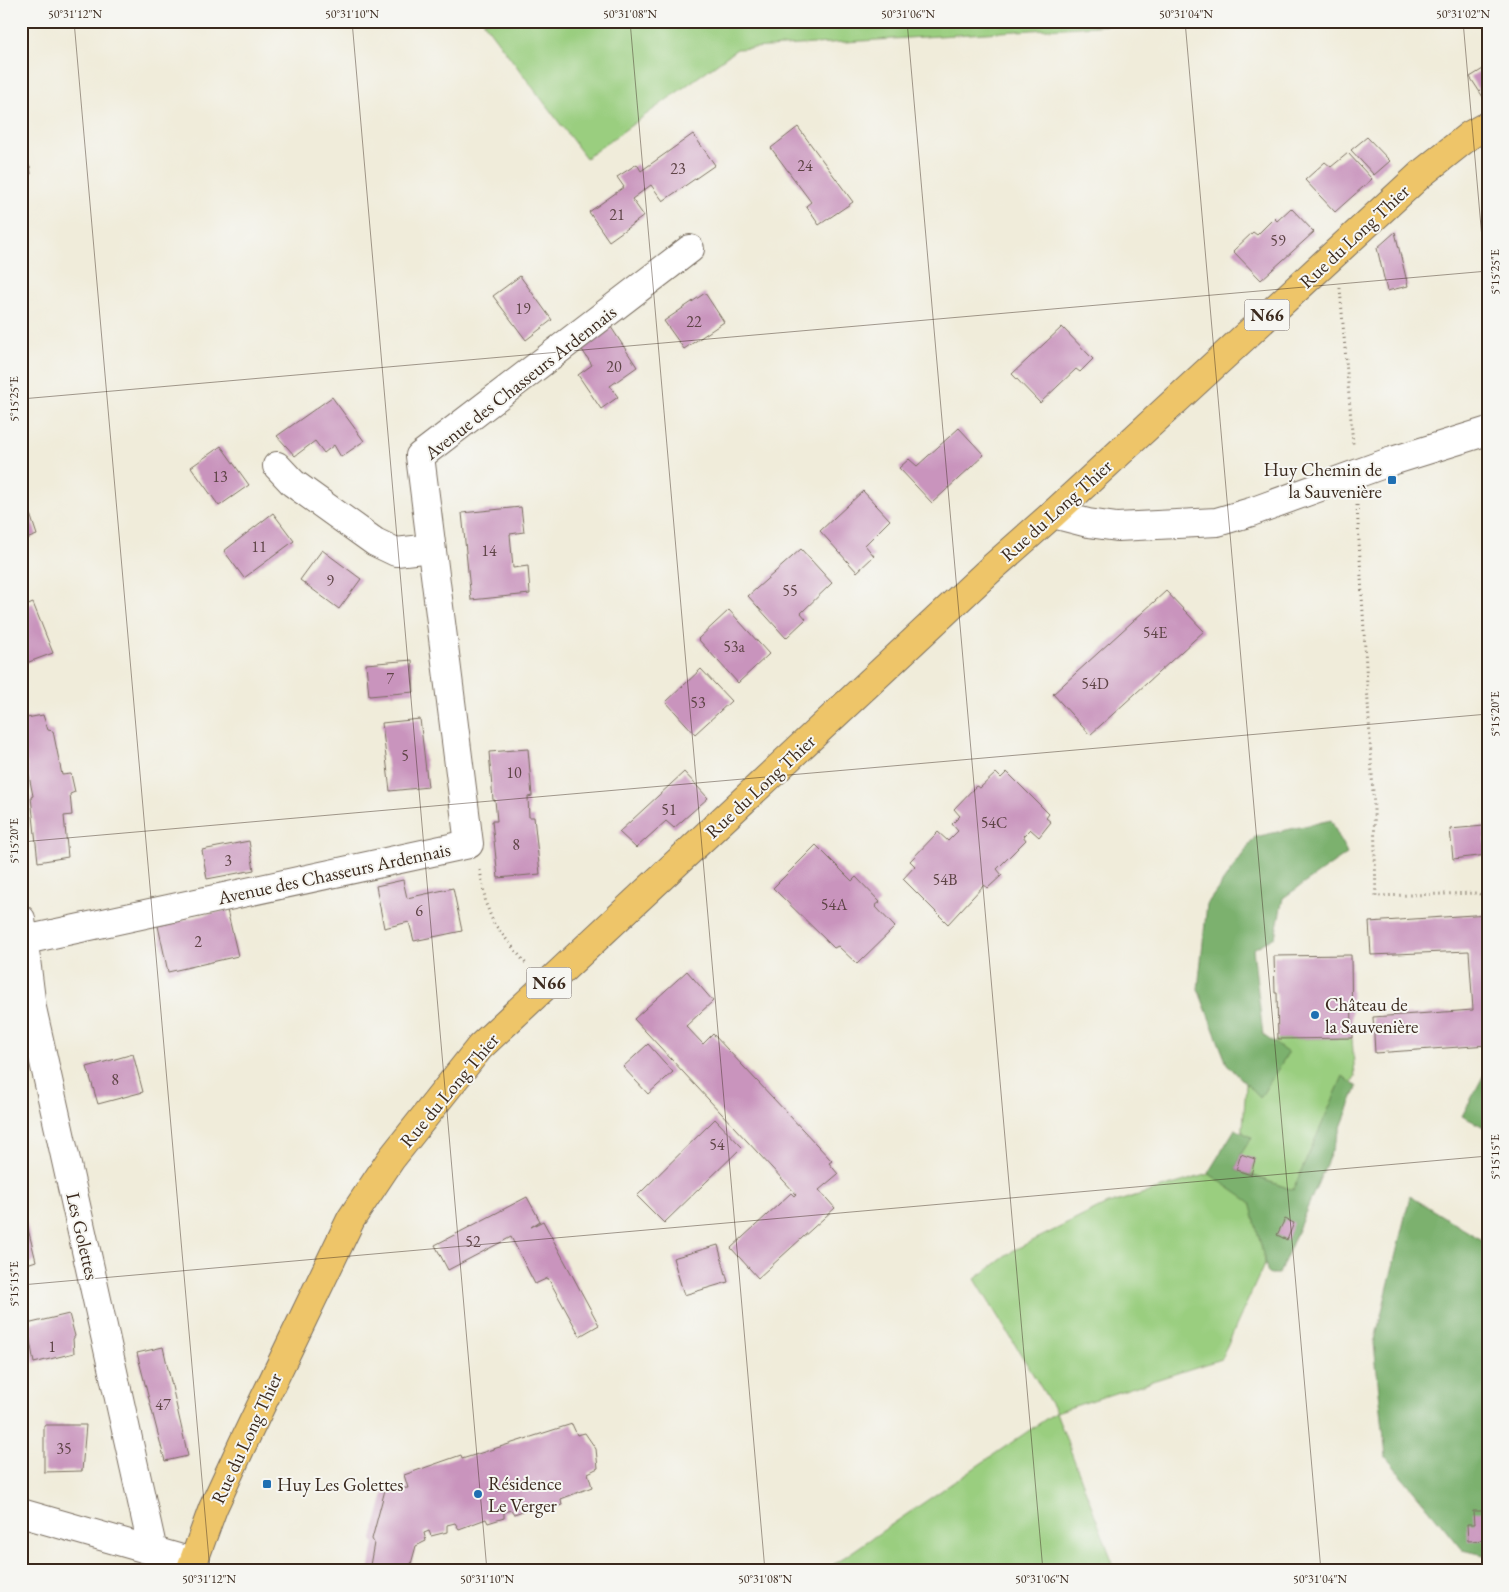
<svg xmlns="http://www.w3.org/2000/svg" width="1509" height="1592" viewBox="0 0 1509 1592" font-family="'EB Garamond',serif">
<rect width="100%" height="100%" fill="#f6f6f2"/>
<filter id="ink" filterUnits="userSpaceOnUse"><feTurbulence type="fractalNoise" baseFrequency=".02" numOctaves="2"/><feDisplacementMap in="SourceGraphic" scale="10" xChannelSelector="R" yChannelSelector="G"/><feConvolveMatrix kernelMatrix="1 2 1 2 8 2 1 2 1" color-interpolation-filters="sRGB"/></filter>
<filter id="wash" filterUnits="userSpaceOnUse"><feTurbulence type="fractalNoise" baseFrequency=".0096" numOctaves="4" result="noise"/><feDisplacementMap in="SourceGraphic" scale="20" xChannelSelector="R" yChannelSelector="G"/><feGaussianBlur stdDeviation="1.12" result="paint"/><feColorMatrix in="noise" values="0 0 0 0 0 0 0 0 0 0 0 0 0 0 0 0 0 1.4 0 .05"/><feComposite in="paint" operator="in"/></filter>
<g filter="url(#wash)">
<rect width="100%" height="100%" fill="#f0ecda"/>
<!-- green -->
<path fill="#9ace7f" stroke="#6a7c4e" d="M484 21H1172L737 49 586 158 484 23Z
M1352 1038 1355 1077 1298 1192 1251 1175 1255 1159 1241 1155 1247 1071 1278 1039Z
M1215 1172 1285 1219 1221 1359 1056 1412 1116 1571H824L1056 1412 975 1279 1014 1250 1105 1205Z"/>
<!-- forest -->
<path fill="#7bb16e" stroke="#5b6e46" d="M1331 820 1347 854 1283 898 1275 937 1253 949 1263 1035 1288 1053 1260 1098 1227 1064 1198 989 1207 904 1255 837Z
M1488 1067V1129L1462 1116Z
M1343 1076 1357 1087 1330 1155 1279 1274H1268L1250 1202 1208 1173 1235 1129 1252 1137 1241 1154 1236 1170 1293 1190Z
M1410 1196 1488 1244V1556L1463 1550 1386 1457 1374 1344Z"/>
<g id="blocks">
<!-- building -->
<path fill="#c994bd" d="M1488 66V93L1483 97 1470 77Z
M798 127 853 202 819 225 806 206 811 202 771 148Z
M693 134 715 165 663 201 651 185 632 199 644 216 609 241 589 212 624 187 617 177 637 164 641 171Z
M1367 137 1390 161 1374 175 1351 150Z
M1348 153 1372 179 1335 212 1305 180 1325 162 1331 167Z
M21 157H23V166H30L31 174 21 175Z
M1291 208 1314 232 1261 280 1233 251 1253 232 1257 235 1274 218 1277 221Z
M1395 232 1408 286 1387 291 1377 248Z
M520 276 552 320 526 340 493 296Z
M705 293 724 322 684 349 664 321Z
M609 324 637 367 610 386 618 397 601 409 578 375 592 365 579 345Z
M1062 327 1093 359 1080 372 1076 369 1040 403 1012 374Z
M332 397 364 441 341 457 334 445 324 453 315 441 295 456 277 436Z
M959 428 984 455 932 503 899 468 909 459 917 466Z
M221 446 249 485 219 506 191 467Z
M863 491 890 520 865 545 874 556 857 572 820 531Z
M521 507 524 532 510 534 513 568 528 566 530 594 471 600 462 513Z
M273 513 294 541 244 578 224 551Z
M30 514 37 535 21 541V515Z
M801 549 832 583 801 613 806 619 786 638 748 596Z
M322 550 361 579 339 609 300 580Z
M1166 591 1204 631 1090 735 1053 694Z
M33 603 53 653 21 665V608Z
M729 610 769 654 738 683 698 639Z
M412 660 414 692 369 696 366 664Z
M701 669 731 701 695 734 666 702Z
M43 715 48 730 53 731 62 775 71 774 75 792 70 794 72 815 64 816 68 857 38 862 31 797 33 796 21 735V719Z
M420 719 428 787 390 791 382 723Z
M528 749 532 796 528 797 529 817H534L540 874 498 878 492 821H497L495 800H493L489 752Z
M684 772 708 798 674 828 666 821 636 848 619 832Z
M1007 772 1049 814 1046 818 1051 822 1039 837 1030 829 1023 836 1026 840 997 869 1002 875 988 888 984 885 948 924 903 879 915 866 910 861 938 832 948 841 958 831 952 824 960 816 954 809 976 786 980 788 996 773 1001 778Z
M1484 826 1487 855 1453 859 1450 829Z
M249 841 254 870 207 879 202 850Z
M816 845 852 881 856 877 880 902 875 906 895 927 857 964 838 946 834 948 773 888Z
M403 880 407 898 453 888 462 931 414 941 409 922 384 928 376 886Z
M227 910 238 956 168 972 158 926Z
M1488 914V1045L1375 1053 1373 1017 1473 1010 1469 951 1371 955 1369 922Z
M1351 955 1352 1038 1278 1039 1277 993H1275L1274 956Z
M687 971 713 1001 686 1026 703 1044 713 1034 832 1161 829 1163 838 1174 819 1190 835 1208 758 1278 731 1248 791 1193 794 1196 796 1194 634 1019Z
M648 1044 673 1072 648 1094 623 1067Z
M133 1054 143 1092 98 1104 87 1067Z
M715 1119 742 1147 664 1223 637 1196Z
M1241 1154 1255 1159 1251 1175 1236 1170Z
M527 1197 540 1221 531 1227 543 1221 599 1325 580 1336 548 1278 535 1284 511 1237 448 1270 435 1245Z
M1285 1219 1294 1223 1287 1240 1277 1235Z
M26 1221 36 1261 21 1266V1222Z
M718 1245 728 1282 684 1295 673 1258Z
M69 1314 75 1336 73 1339 74 1353 34 1363 27 1324Z
M163 1347 188 1456 165 1461 137 1353Z
M572 1424 577 1435 585 1433 596 1449 598 1468 588 1473 592 1487 561 1499 562 1505 543 1511 541 1505 514 1514 511 1510 504 1512V1518L488 1523 486 1519 459 1529 455 1523 447 1525V1532L431 1536 429 1531 424 1533 426 1541 416 1546 409 1571H369L374 1543 372 1539 385 1490 408 1488 404 1475 461 1455 462 1459Z
M44 1425H86L82 1471 44 1472Z
M1473 1511H1488V1540L1468 1541 1467 1524H1474Z"/>
</g>
</g>
<g filter="url(#ink)">
<use href="#blocks" fill-opacity="0" stroke="#7a6e60" stroke-width="1"/>
<g fill="none" stroke-linecap="round" stroke-linejoin="round">
<defs>
<path id="minor" d="M277 466 293 483 375 542 396 552 431 548
M1053 514 1088 523 1117 527 1217 522 1251 512 1392 461 1488 431
M21 919 32 1008 153 1551
M25 940 469 844 420 456 690 249
M21 1513 192 1562"/>
<path id="primary" d="M190 1571 213 1508 243 1443 351 1219 391 1159 480 1047 992 568 1053 514 1421 174 1470 135 1488 125"/>
</defs>
<!-- minor casing -->
<use href="#minor" stroke="#7a6e60" stroke-width="30"/>
<!-- primary casing -->
<use href="#primary" stroke="#7a6e60" stroke-width="30"/>
<!-- path -->
<path stroke="#7a6e60" stroke-width="3" stroke-dasharray="1 4" stroke-linecap="butt" d="M1340 288 1353 444
M1357 505 1374 810 1376 896 1478 893 1488 899
M480 870 486 904 494 924 527 965"/>
<!-- minor -->
<use href="#minor" stroke="#fff" stroke-width="28"/>
<!-- primary -->
<use href="#primary" stroke="#eec569" stroke-width="28"/>
</g>
</g>
<!-- ticks -->
<path fill="none" stroke="#3b2a1e" stroke-width="1" stroke-opacity="0.45" d="M74 21 210 1571M352 21 487 1571M630 21 765 1571M907 21 1043 1571M1185 21 1321 1571M1463 21 1488 307M21 399 1488 271M21 842 1488 714M21 1285 1488 1156"/>
<!-- markers -->
<g fill="#1f6fb2" stroke="#f6f6f2" stroke-width="2">
<rect x="1387" y="475" width="10" height="10" rx="2.5"/>
<circle cx="1315" cy="1015" r="5"/>
<rect x="262" y="1479" width="10" height="10" rx="2.5"/>
<circle cx="478" cy="1494" r="5"/>
</g>
<g text-anchor="middle" stroke-width="4" stroke-linejoin="round" paint-order="stroke">
<!-- number labels -->
<g font-size="16" fill="#5e4446">
<text x="805" y="171">24</text>
<text x="678" y="174">23</text>
<text x="617" y="220">21</text>
<text x="1278" y="246">59</text>
<text x="523" y="314">19</text>
<text x="694" y="327">22</text>
<text x="614" y="372">20</text>
<text x="220" y="482">13</text>
<text x="259" y="552">11</text>
<text x="489" y="556">14</text>
<text x="330" y="586">9</text>
<text x="790" y="596">55</text>
<text x="1155" y="638">54E</text>
<text x="734" y="652">53a</text>
<text x="390" y="684">7</text>
<text x="1095" y="689">54D</text>
<text x="698" y="708">53</text>
<text x="405" y="761">5</text>
<text x="514" y="778">10</text>
<text x="669" y="815">51</text>
<text x="994" y="828">54C</text>
<text x="516" y="850">8</text>
<text x="228" y="866">3</text>
<text x="945" y="885">54B</text>
<text x="834" y="910">54A</text>
<text x="419" y="916">6</text>
<text x="198" y="947">2</text>
<text x="115" y="1085">8</text>
<text x="717" y="1150">54</text>
<text x="473" y="1247">52</text>
<text x="52" y="1352">1</text>
<text x="163" y="1410">47</text>
<text x="64" y="1454">35</text>
</g>
<!-- shield labels -->
<g fill="#f6f6f2" stroke="#73675e" stroke-width="1">
<rect x="1244.5" y="299.5" width="45" height="31" rx="4"/>
<rect x="526.5" y="967.5" width="45" height="31" rx="4"/>
</g>
<g font-size="18" font-weight="bold" fill="#3b2a1e">
<text x="1267" y="321">N66</text>
<text x="549" y="989">N66</text>
</g>
<!-- street labels -->
<g font-size="19" fill="#3b2a1e" stroke="#f6f6f2">
<text transform="translate(1354 236) rotate(-43)" y="7">Rue du Long Thier</text>
<text transform="translate(520 382) rotate(-38)" y="7">Avenue des Chasseurs Ardennais</text>
<text transform="translate(1056 510) rotate(-42)" y="7">Rue du Long Thier</text>
<text transform="translate(760 786) rotate(-43)" y="7">Rue du Long Thier</text>
<text transform="translate(334 873) rotate(-12)" y="7">Avenue des Chasseurs Ardennais</text>
<text transform="translate(449 1090) rotate(-50)" y="7">Rue du Long Thier</text>
<text transform="translate(83 1236) rotate(77)" y="7">Les Golettes</text>
<text transform="translate(246 1438) rotate(-65)" y="7">Rue du Long Thier</text>
</g>
<!-- poi labels -->
<g font-size="19" fill="#3b2a1e" stroke="#f6f6f2" text-anchor="start">
<text x="1382" y="476" text-anchor="end">Huy Chemin de<tspan x="1382" dy="22">la Sauvenière</tspan></text>
<text x="1325" y="1011">Château de<tspan x="1325" dy="22">la Sauvenière</tspan></text>
<text x="488" y="1490">Résidence<tspan x="488" dy="22">Le Verger</tspan></text>
<text x="277" y="1491">Huy Les Golettes</text>
</g>
</g>
<!-- margin -->
<rect width="1509" height="1592" fill="none" stroke="#f6f6f2" stroke-width="55"/>
<rect x="28" y="28" width="1454" height="1536" fill="none" stroke="#3b2a1e" stroke-width="2"/>
<g font-size="12" text-anchor="middle" fill="#3b2a1e">
<text x="75" y="18">50°31'12"N</text>
<text x="352" y="18">50°31'10"N</text>
<text x="630" y="18">50°31'08"N</text>
<text x="908" y="18">50°31'06"N</text>
<text x="1186" y="18">50°31'04"N</text>
<text x="1463" y="18">50°31'02"N</text>
<text transform="translate(1495 272) rotate(-90)" y="4">5°15'25"E</text>
<text transform="translate(14 399) rotate(-90)" y="4">5°15'25"E</text>
<text transform="translate(1495 714) rotate(-90)" y="4">5°15'20"E</text>
<text transform="translate(14 841) rotate(-90)" y="4">5°15'20"E</text>
<text transform="translate(1495 1157) rotate(-90)" y="4">5°15'15"E</text>
<text transform="translate(14 1284) rotate(-90)" y="4">5°15'15"E</text>
<text x="209" y="1583">50°31'12"N</text>
<text x="487" y="1583">50°31'10"N</text>
<text x="765" y="1583">50°31'08"N</text>
<text x="1042" y="1583">50°31'06"N</text>
<text x="1320" y="1583">50°31'04"N</text>
</g>
</svg>
